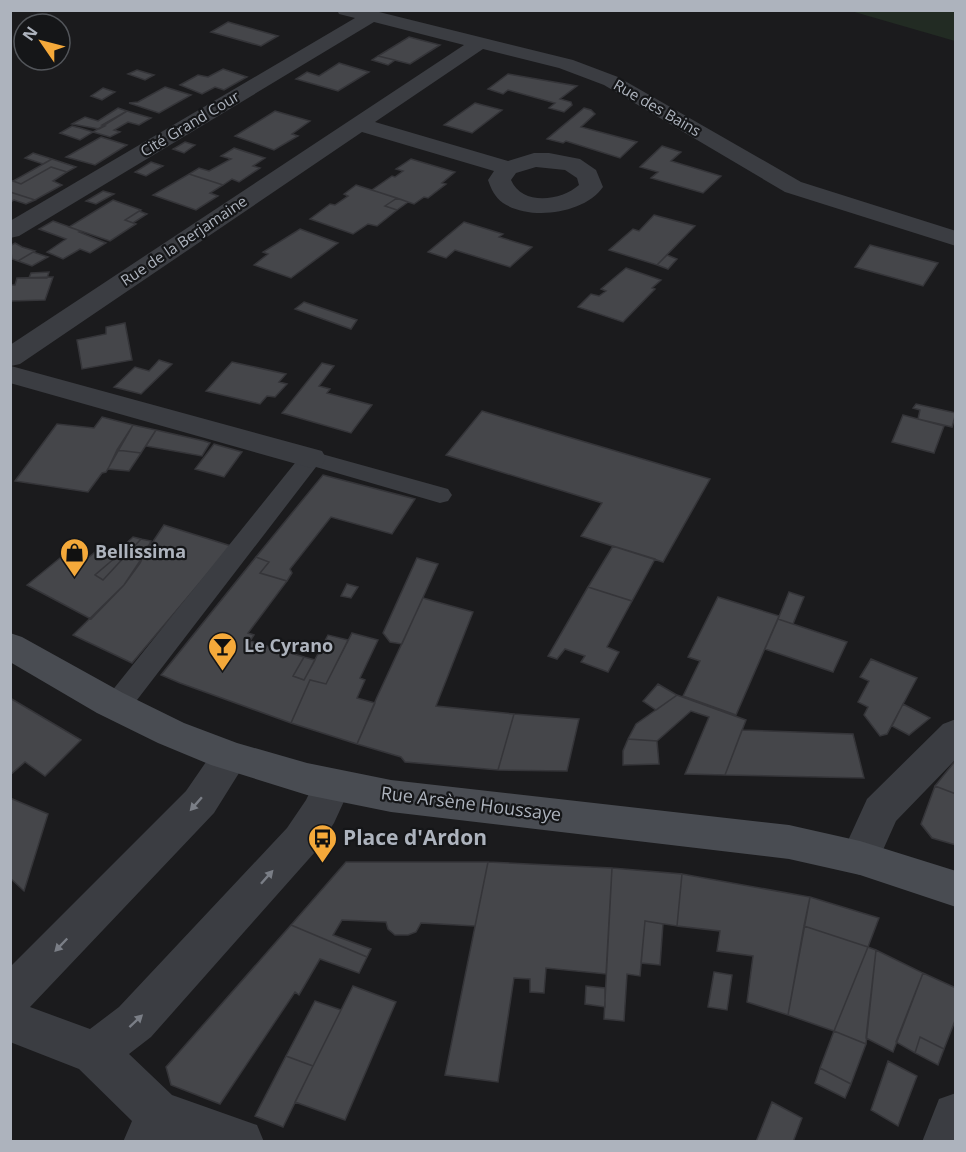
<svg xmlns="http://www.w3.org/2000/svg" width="966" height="1152" viewBox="0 0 966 1152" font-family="'Open Sans',sans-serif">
<rect width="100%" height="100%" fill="#1b1b1d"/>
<!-- green -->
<path fill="#222b23" d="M851 11H955V41Z"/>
<!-- building -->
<path fill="#45464a" stroke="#353539" stroke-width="1.5" d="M228 22 278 36 261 46 211 32Z
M409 37 440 45 410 64 378 56Z
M378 56 395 60 388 65 372 60Z
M339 63 369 72 338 91 296 79 307 72 319 76Z
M223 69 247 77 224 90 215 87 202 94 180 85 198 75 208 77Z
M137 70 154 75 145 80 128 74Z
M508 74 577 86 560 99 571 102 572 105 564 112 549 108 555 103 508 90 503 94 488 89Z
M165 87 191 95 159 113 129 103 138 102Z
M103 88 115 92 102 100 91 96Z
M475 103 502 110 472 133 444 125Z
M118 108 127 111 102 125 105 126 99 129 72 124 85 117 98 121Z
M584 108 591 110 595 114 581 127 637 142 620 158 566 141 563 143 547 139Z
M127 111 151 118 139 125 128 122 114 130 120 132 110 137 93 132Z
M275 111 310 121 292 134 298 136 274 150 235 136Z
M72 126 80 128 93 132 80 140 60 133Z
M101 137 127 145 95 165 66 157Z
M185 142 195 145 184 153 173 149Z
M662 146 681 152 671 161 721 176 703 193 651 178 658 172 640 167Z
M234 148 265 158 253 166 260 168 239 182 232 179 223 185 189 174 199 168 209 171 231 159 221 156Z
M33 153 52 159 43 164 25 158Z
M52 159 76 167 67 172 51 167 21 184 13 181Z
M411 159 455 172 442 183 446 184 428 198 424 197 414 204 372 190 392 176 395 177 403 171 396 169Z
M151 162 163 166 146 176 135 172Z
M51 167 67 172 53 181 62 185 35 200 10 192V180L21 184Z
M189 174 223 185 210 193 218 196 196 210 153 195Z
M356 185 397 198 385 206 397 210 377 226 368 224 353 234 310 219 330 204 335 205 348 196 344 194Z
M103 191 114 194 96 204 86 201Z
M10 192 35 200 26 204 14 200 10 202Z
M397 198 408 202 397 210 385 206Z
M113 200 141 210 125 220 136 224 110 241 69 227Z
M139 211 147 214 133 223 125 220Z
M654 215 695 226 657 265 609 250 633 229 639 231Z
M53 221 81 231 79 232 106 243 90 253 80 249 63 259 47 252 66 239 39 229Z
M464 222 503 234 499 237 532 247 510 267 455 250 446 258 428 252Z
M300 229 338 243 291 278 254 265 268 254 263 252Z
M15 243 22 247 35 251 18 261 12 259 10 246Z
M870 245 938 263 923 286 855 267Z
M33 252 48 257 32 266 18 261Z
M667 255 677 259 668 269 657 265Z
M626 268 661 280 652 288 655 289 623 322 578 307 591 294 599 296 606 291 601 289Z
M49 272 47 278H29L31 273Z
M53 277 45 300 10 301V285H15L17 278Z
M304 302 357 320 351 329 295 309Z
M125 323 132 360 82 369 77 340 106 334V327Z
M159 360 172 364 141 394 114 387 135 367 149 371Z
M232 362 286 374 279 382 287 384 275 397 267 396 260 404 206 391Z
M322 363 334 366 319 386 330 389 327 393 372 405 351 433 282 413Z
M916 404 956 413 952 427 918 419 920 410 913 408Z
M482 411 565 436 710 479 663 562 581 536 602 503 446 455Z
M903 415 944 426 934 453 892 442Z
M102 417 133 425 106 472 102 473 88 492 15 481 57 424 94 428Z
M133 425 156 430 141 453 117 450Z
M156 430 204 441 210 443 202 456 146 446Z
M214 444 242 452 224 477 195 469Z
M117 450 141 453 129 471 108 469Z
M323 475 415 499 392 534 331 517 290 569 292 573 287 581 260 573 269 562 256 557Z
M164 525 231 546 132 663 73 635 124 585Z
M133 537 141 539 103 580 95 575 116 557 112 556Z
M141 539 151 541 140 563 124 585 91 619 27 585 60 558 78 566 99 549 116 557 95 575 103 580Z
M613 546 655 559 632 601 588 587Z
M256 557 269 562 260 573 287 581 248 633 254 635 250 641 304 657 293 676 304 680 328 635 348 640 326 684 310 680 291 723 180 683 161 675Z
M417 558 438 564 402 644 390 642 383 633Z
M347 584 358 587 351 598 341 596Z
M588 587 632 601 607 647 619 652 608 672 581 662 585 656 565 649 557 659 548 656Z
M789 592 804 597 793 624 778 619Z
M718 597 779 616 736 715 683 696 700 661 688 657Z
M423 598 473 612 436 706 514 714 498 770 405 762 401 757 357 744 377 697Z
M778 619 847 642 833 672 765 649Z
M352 633 378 640 360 678 365 680 357 698 375 703 357 744 291 723 310 680 326 684Z
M304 657 315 660 304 680 293 676Z
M871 659 917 678 887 734 880 736 864 715 868 707 858 702 869 681 860 677Z
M658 684 677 695 656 710 643 701Z
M677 695 746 720 725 775 685 774 709 717 691 711 657 741 628 739 636 724Z
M10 698 81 740 45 776 25 762 10 775Z
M903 704 930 718 909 735 892 726Z
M514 714 579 719 567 771 498 770Z
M742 730 853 734 864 778 725 775Z
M628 739 657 741 659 764 623 765V751Z
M956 760V794L935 786Z
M935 786 956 794V845L932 838 921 824Z
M10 798 48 814 24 891 10 878Z
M346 862H488L475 926 421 923 416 932 408 935H395L388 929 386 922 342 920 333 935 371 949 367 957 291 925Z
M488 862 612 868 606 974 546 968 544 993 530 992V979L514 978 498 1082 445 1075Z
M612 868 682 874 677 926 645 921 640 976 627 974 624 1021 604 1019Z
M682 874 810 897 788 1015 747 1002 753 956 717 951 720 931 677 926Z
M810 897 879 918 868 947 804 926Z
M645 921 663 924 660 965 641 963Z
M291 925 367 957 359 973 320 959 299 995 295 992 220 1104 171 1085 166 1067Z
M804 926 868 947 834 1031 788 1015Z
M868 947 876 950 866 1044 834 1031Z
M876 950 923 973 893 1052 866 1038Z
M714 972 732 975 727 1010 708 1007Z
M923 973 956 988V1018L944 1049 920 1037 915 1053 896 1042Z
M353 986 396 1002 345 1120 295 1102Z
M586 986 605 988V1007L585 1004Z
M315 1001 341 1010 313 1066 286 1056Z
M834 1031 866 1044 851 1084 820 1068Z
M920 1037 944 1049 938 1065 915 1053Z
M286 1056 313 1066 283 1127 255 1116Z
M888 1061 917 1076 898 1126 871 1110Z
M820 1068 851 1084 845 1098 815 1083Z
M772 1102 802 1118 793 1142H756Z"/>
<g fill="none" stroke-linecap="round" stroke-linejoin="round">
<!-- lane -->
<path fill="#3b3d42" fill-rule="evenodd" d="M311 451 448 489 452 495 448 501 440 503 316 467 127 713 117 716 107 713 103 705 107 697 303 453Z"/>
<!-- street -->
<path fill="#3b3d42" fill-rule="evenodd" d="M337 10H371L573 60 618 77 801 182 956 231V246L785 192 604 85 559 68 483 49 375 122 508 161 534 153H549L580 159 596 170 603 187C584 214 530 221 503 203 495 197 491 189 488 180L494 171 362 132 20 364 11 366 322 451 326 458 322 465 311 468 10 383V345L464 45 374 22 19 236 10 238V221L355 18 339 14ZM536 167 565 170 577 178 579 185C561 201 522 206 511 180L516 173Z
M956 719V759L896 821 874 870 860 875 846 870 840 858 867 799 943 724Z
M230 742 243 746 249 757 214 813 30 1007 90 1029 119 1007 287 828 306 800 318 775 332 770 346 775 351 786 334 823 315 852 151 1037 129 1054 172 1095 257 1125 264 1142H123L132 1121 79 1069 10 1042V967L186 791 217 746Z
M956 1093V1142H922L939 1099Z"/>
<!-- secondary -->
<path fill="#494c52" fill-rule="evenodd" d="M10 633 22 637 123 693 184 723 237 743 307 763 391 780 789 825 860 841 956 871V907L860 875 789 859 391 812 307 795 211 765 158 743 97 713 10 662Z"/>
</g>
<!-- one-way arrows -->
<defs><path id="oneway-solid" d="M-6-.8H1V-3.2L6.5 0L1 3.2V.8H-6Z" transform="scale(1.5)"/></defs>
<g fill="#7a7e86">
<use href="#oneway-solid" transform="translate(196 804) rotate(131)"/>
<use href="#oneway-solid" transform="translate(267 877) rotate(-48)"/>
<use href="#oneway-solid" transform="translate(61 945) rotate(134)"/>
<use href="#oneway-solid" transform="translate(136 1021) rotate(-43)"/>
</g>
<!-- icons -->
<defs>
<symbol id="shop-pin" viewBox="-11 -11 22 30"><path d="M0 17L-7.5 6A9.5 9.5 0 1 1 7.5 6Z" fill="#f5a93a" stroke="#151618"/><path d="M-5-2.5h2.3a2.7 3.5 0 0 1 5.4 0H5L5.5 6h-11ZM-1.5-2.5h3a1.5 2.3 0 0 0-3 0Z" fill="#111"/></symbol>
<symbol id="bar-pin" viewBox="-11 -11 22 30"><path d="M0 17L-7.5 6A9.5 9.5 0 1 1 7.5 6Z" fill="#f5a93a" stroke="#151618"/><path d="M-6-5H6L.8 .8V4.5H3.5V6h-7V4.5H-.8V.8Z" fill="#111"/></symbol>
<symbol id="bus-pin" viewBox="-11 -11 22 30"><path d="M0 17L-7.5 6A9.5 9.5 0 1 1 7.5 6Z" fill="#f5a93a" stroke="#151618"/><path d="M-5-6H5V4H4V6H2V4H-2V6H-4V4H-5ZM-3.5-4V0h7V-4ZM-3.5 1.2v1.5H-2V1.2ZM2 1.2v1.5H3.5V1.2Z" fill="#111"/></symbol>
</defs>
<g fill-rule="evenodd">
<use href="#shop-pin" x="58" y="536" width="33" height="45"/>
<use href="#bar-pin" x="206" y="630" width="33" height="45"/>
<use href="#bus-pin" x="306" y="822" width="33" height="45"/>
</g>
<g text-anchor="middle" stroke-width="4.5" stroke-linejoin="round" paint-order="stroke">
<!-- far-street labels -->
<g font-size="15" fill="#adb3bd" stroke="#151618">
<text transform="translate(657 108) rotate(30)" y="5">Rue des Bains</text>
<text transform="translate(190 124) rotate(-31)" y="5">Cité Grand Cour</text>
<text transform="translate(184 241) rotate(-34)" y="5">Rue de la Berjamaine</text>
</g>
<!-- poi labels -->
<g font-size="18" font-weight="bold" fill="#adb3bd" stroke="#151618" text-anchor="start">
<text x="95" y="558">Bellissima</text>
<text x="244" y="652">Le Cyrano</text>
</g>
<!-- street labels -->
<g font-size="18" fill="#adb3bd" stroke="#151618">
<text transform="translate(471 804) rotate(7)" y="6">Rue Arsène Houssaye</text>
</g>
<!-- near-poi labels -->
<g font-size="21" font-weight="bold" fill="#adb3bd" stroke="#151618" text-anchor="start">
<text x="343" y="845">Place d'Ardon</text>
</g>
</g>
<!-- border -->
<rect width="966" height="1152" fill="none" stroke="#adb3bd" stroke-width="24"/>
<!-- north arrow -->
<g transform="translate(42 42) rotate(305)"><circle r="28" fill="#151618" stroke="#52555a" stroke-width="1.5"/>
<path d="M0-4.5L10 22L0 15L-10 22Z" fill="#f5a93a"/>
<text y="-9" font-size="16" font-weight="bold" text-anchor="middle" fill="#adb3bd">N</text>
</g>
</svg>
